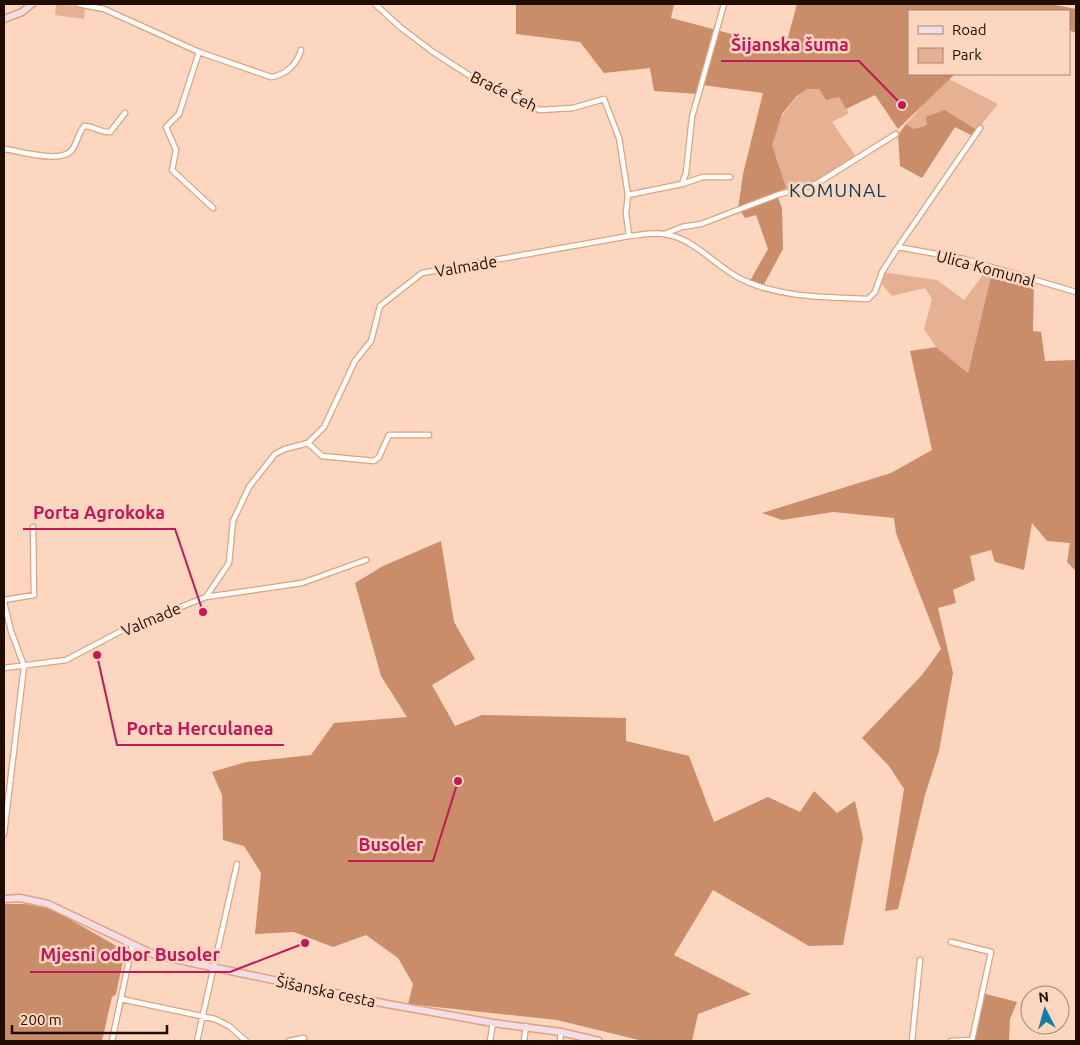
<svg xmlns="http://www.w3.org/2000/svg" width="1080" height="1045" viewBox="0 0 1080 1045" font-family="Ubuntu,sans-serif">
<rect width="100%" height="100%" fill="#fdd6c0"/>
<!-- green -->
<path fill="#e5b192" d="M56 4 85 7 84 19 55 15Z
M949 79 998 104 977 130 945 110 927 125 914 129 906 124 934 93Z
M807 89H819L839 97 849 113 832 122 857 158 816 184 777 195 776 192 786 188C780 175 774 161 772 147 770 127 792 100 807 89Z
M989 267 993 268 968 373 936 347 924 329 932 299 925 288 892 296 880 282 882 272 937 280 964 300Z"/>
<!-- forest -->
<path fill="#c98d69" d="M516 4H674L671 18 785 48 797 4H1050L1076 9V33L1069 30V11H909V74H955L898 129 875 95 846 109 839 97 826 100 819 89H807L796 97 782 114 772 145 786 188 738 209 743 174 763 93 702 85 699 94 654 91 650 68 604 73 580 42 516 34Z
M945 110 977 130 971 135 955 127 922 178 900 166 898 135 906 124 914 129 927 125 926 117Z
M777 195 782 208 783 249 763 286 750 281 768 249 756 215 745 218 740 210Z
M993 268 1034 281 1033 331 1041 332 1045 361 1076 360V571L1067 562 1070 543 1047 541 1032 523 1024 570 995 562 991 550 970 556 975 580 953 590 956 603 938 608 953 673 939 751 925 795 898 909 885 911 904 789 889 766 862 738 922 675 941 649 896 533 894 518 833 512 782 520 762 513 891 473 932 450 910 351 936 347 968 373Z
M441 541 454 622 475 659 432 685 455 726 482 715 626 718V741L689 756 714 822 768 797 800 812 814 791 837 813 855 801 863 838 843 945 809 946 713 890 674 955 751 994 698 1014 692 1041H643L557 1020 408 1004 413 984 398 958 366 935 333 947 294 932 255 934 261 873 244 846 223 840 222 795 212 772 246 762 311 755 334 723 407 717 381 676 355 583 383 566Z
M4 904H25L52 909 125 951 116 994 112 997 102 1041H4Z
M982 993 1017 1002 1010 1019 1009 1041 972 1040Z"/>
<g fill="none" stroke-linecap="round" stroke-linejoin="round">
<defs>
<path id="street" d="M78 4 104 9 199 52 179 114 166 127 176 150 172 170 213 208
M375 4 400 27 433 52 472 77 523 99 539 110 573 108 604 99 619 138 628 195 626 213 629 236
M199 52 271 77C286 75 297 64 301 50
M4 149C20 151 61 164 72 150 77 143 78 134 84 126 94 126 101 133 110 132L125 113
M682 184 703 177H730
M628 195 682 184 686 173 692 117 724 4
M664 234 682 227 701 224 777 195 816 184 896 134
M898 247 980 128
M308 443 322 456 374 461 379 457 389 435H429
M206 597 302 583 366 560
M4 600 34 595 33 527
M4 602 11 631 24 666 4 834
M4 668 66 660 125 629 206 597 229 563 233 521 249 487 275 454 285 449 308 443 324 427 355 361 371 341 380 306 422 273 629 236C640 235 653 232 664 234 694 238 714 265 739 278 778 298 826 297 868 299L875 292 882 272 898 247 964 259 1076 292
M951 942 991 952 972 1040 951 1041
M121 999 215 1019 229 1026 246 1041
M112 1041 132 946
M197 1041 237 864
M289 1041 304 1038
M490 1041 493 1023
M524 1041 526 1026
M560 1041 561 1032
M912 1041 920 960"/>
<path id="secondary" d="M4 19 22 12 32 4
M4 899 20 898 48 904 155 955 387 1004 493 1023 561 1032 599 1041"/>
</defs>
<!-- street casing -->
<use href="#street" stroke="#dfa27e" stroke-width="7"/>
<!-- secondary casing -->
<use href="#secondary" stroke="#dfa27e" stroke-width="9"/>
<!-- street -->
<use href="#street" stroke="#fff" stroke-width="4.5"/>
<!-- secondary -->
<use href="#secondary" stroke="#f3dee7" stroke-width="6"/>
</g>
<g text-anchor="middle" stroke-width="5" stroke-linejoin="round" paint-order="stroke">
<!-- street labels -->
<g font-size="16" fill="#210c01" stroke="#fdd6c0">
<text transform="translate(504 91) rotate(26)" y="6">Braće Čeh</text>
<text transform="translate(466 266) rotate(-10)" y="6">Valmade</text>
<text transform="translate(986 268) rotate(15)" y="6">Ulica Komunal</text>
<text transform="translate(151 619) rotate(-23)" y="6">Valmade</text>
<text transform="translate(326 991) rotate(12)" y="6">Šišanska cesta</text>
</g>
<!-- quarter labels -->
<g font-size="19" letter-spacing="1" fill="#134055" stroke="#fdd6c0">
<text x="838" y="197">KOMUNAL</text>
</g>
</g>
<!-- callouts -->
<path fill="none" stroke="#c2185b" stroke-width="2" d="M902 105L859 61H721M203 612L175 529H23M97 655L117 745H284M458 781L433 861H348M305 943L230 972H30"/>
<g fill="#c2185b" stroke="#fdd6c0" stroke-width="2">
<circle cx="902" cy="105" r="5"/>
<circle cx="203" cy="612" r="5"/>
<circle cx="97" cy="655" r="5"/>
<circle cx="458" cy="781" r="5"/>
<circle cx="305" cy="943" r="5"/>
</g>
<g font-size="18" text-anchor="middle" font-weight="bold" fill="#c2185b" stroke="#fdd6c0" stroke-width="5" stroke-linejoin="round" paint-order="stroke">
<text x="790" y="51">Šijanska šuma</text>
<text x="99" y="519">Porta Agrokoka</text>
<text x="200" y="735">Porta Herculanea</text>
<text x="391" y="851">Busoler</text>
<text x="130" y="961">Mjesni odbor Busoler</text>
</g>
<!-- border -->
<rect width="1080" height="1045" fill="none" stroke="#210c01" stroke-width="10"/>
<!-- legend -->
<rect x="908" y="10" width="162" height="65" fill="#fdd6c0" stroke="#a58574"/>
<rect x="918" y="26" width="25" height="8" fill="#f3dee7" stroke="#a58574"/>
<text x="952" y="35" font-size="15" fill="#210c01">Road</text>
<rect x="918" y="48" width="25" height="15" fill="#e5b192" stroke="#a58574"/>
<text x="952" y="60" font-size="15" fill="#210c01">Park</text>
<!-- north arrow -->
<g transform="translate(1045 1010) rotate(354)"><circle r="24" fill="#fdd6c0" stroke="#a58574"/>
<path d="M0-4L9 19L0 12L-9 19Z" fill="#137da7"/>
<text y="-8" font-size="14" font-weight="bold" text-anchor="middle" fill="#210c01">N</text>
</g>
<!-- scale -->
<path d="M12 1025v8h155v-8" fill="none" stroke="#210c01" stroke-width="2.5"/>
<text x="20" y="1025" font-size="15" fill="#210c01" stroke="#fdd6c0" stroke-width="4" paint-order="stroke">200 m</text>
</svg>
